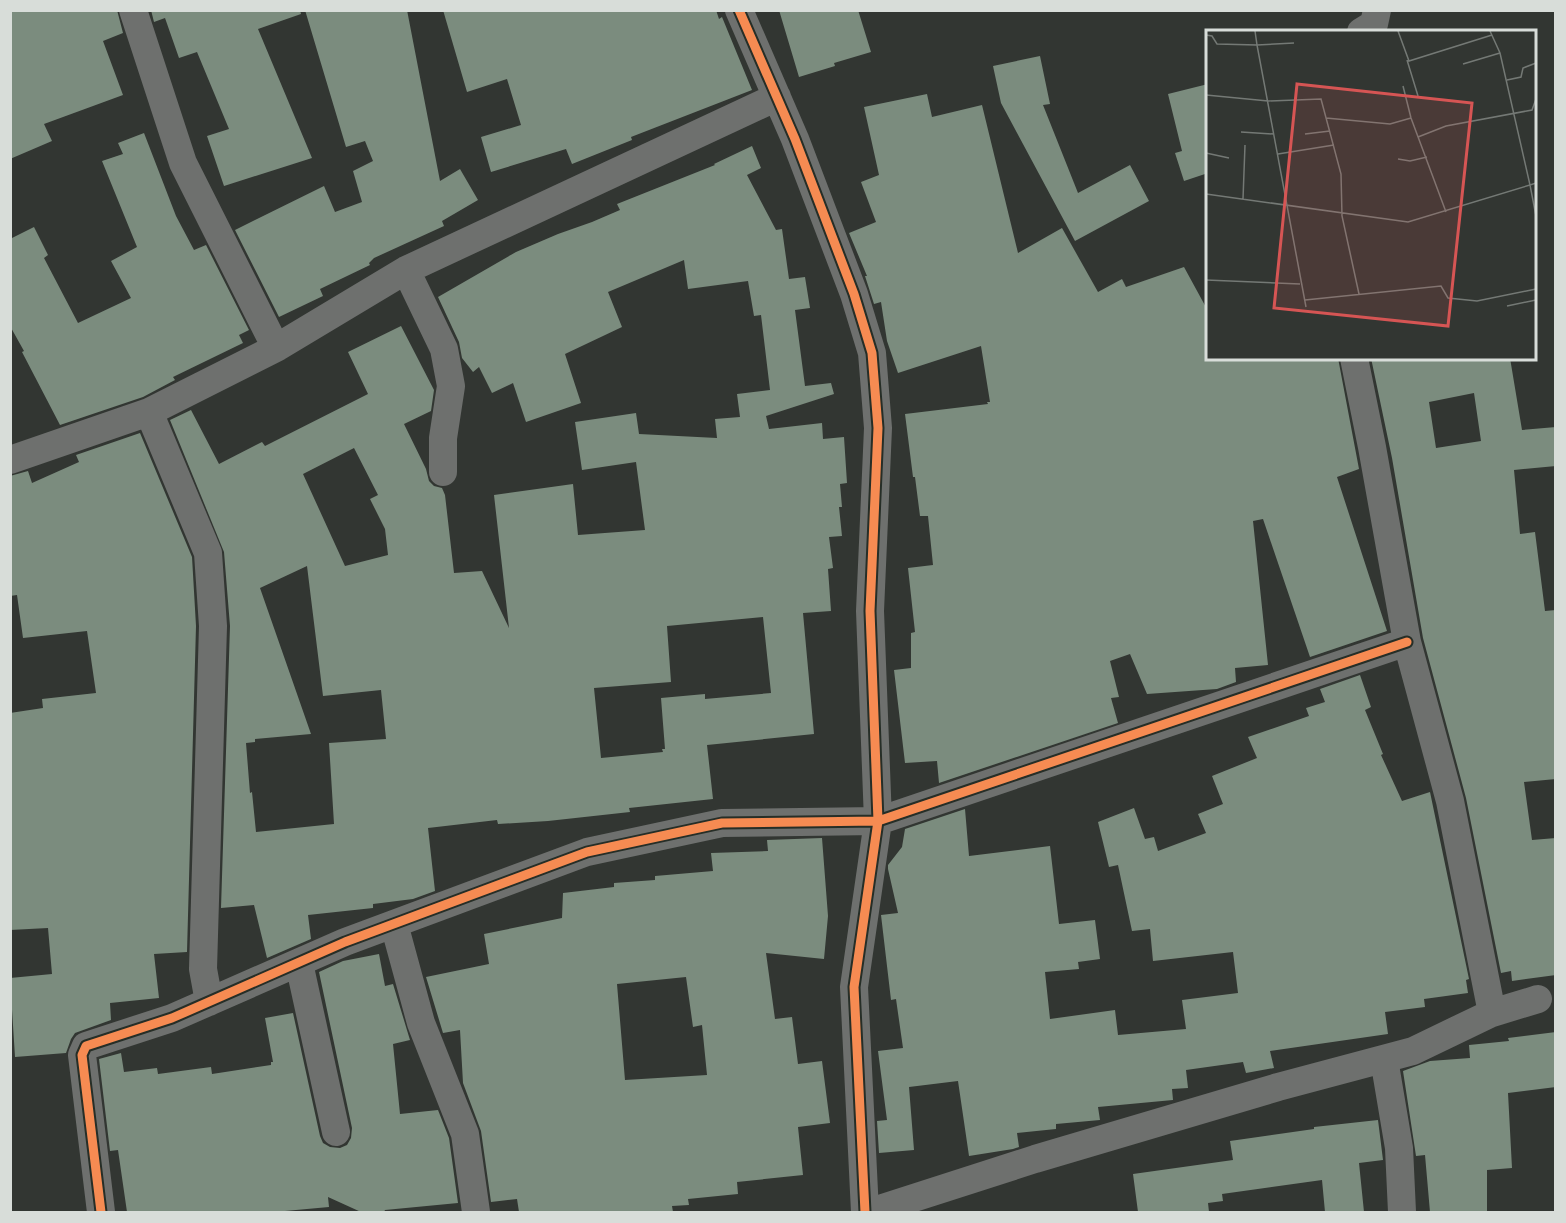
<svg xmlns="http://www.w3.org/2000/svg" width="1566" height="1223" viewBox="0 0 1566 1223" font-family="Inter,sans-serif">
<rect width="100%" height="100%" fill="#323632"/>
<!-- building -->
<path fill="#7b8c7e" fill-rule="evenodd" d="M11 10H117L123 33 103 41 123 95 44 124 52 141 10 159Z
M151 10H300L301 14 258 29 312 158 224 186 207 136 229 129 197 52 179 58 165 18 154 22Z
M305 10H407L440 181 460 169 478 200 442 221 444 226 374 258 369 263 370 265 320 289 323 296 279 317 235 230 324 186 335 212 362 202 353 171 373 161 365 141 346 147Z
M443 10H716L719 19 722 17 752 90 631 137 632 140 572 164 566 149 491 172 481 137 521 125 507 79 467 92Z
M779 10H858L871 52 834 63 835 66 799 77Z
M1040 56 1050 104 1043 105 1078 193 1130 165 1149 201 1075 241 1001 103 993 66Z
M1208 84V173L1184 181 1175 153 1182 151 1168 94Z
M927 94 932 117 982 105 1018 253 1062 228 1098 292 1122 279 1126 287 1184 267 1208 311V358H1338L1359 469 1337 477 1387 631 1310 657 1263 519 1253 521 1268 665 1235 668 1236 682 1217 689 1147 694 1130 654 1110 661 1119 697 1111 698 1118 723 939 783 937 761 905 763 894 670 911 668V633L915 632 908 568 933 565 928 516H920L915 477H913L905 414 988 404 987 402H990L981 346 898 373 887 341 881 302 874 304 865 276H867L849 233 876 222 861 182 879 175 864 107Z
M144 133 176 216 194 250 206 245 249 330 239 335 243 343 173 377 175 380 143 397 60 425 22 352 24 351 10 326V239L34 227 48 255 44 258 78 323 131 298 111 261 137 247 102 161 123 154 118 143Z
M752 146 761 168 747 175 776 230 782 229 789 279 805 277 810 308 795 310 805 386 831 383 834 394 766 416 769 429 822 423 823 439 844 437 847 483 840 484 842 507H839L842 536 829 537 833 568 828 569 831 611 803 613 814 734 707 745 713 799 629 808 630 812 548 821 498 824 497 820 428 828 435 891 413 899 373 904V908L308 915 311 939 267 958 254 905 221 908 230 626 224 552 170 420 191 410 219 464 262 442 265 446 368 394 348 352 401 326 434 390 431 411 404 424 426 469 429 481 434 486 442 488 445 495 454 573 482 571 509 628 494 495 573 484 578 535 645 530 636 462 582 470 575 422 636 413 639 434 717 438 715 419 740 417 737 394 770 390 761 315 754 316 748 281 688 289 684 260 608 292 622 327 565 354 581 403 526 422 513 383 492 393 479 367 473 372 462 358 459 342 438 297 516 252 558 234 592 222 620 210 617 204 715 165 714 164ZM354 448 378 495 370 499 385 529 388 555 345 566 303 474ZM307 566 323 696 381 690 386 739 329 743 334 824 256 832 252 792 250 793 246 743 255 742V739L311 734 260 588ZM763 617 771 693 705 699V694L661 698 665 749H662L663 752 601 758 594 688 671 682 667 626Z
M1371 358H1510L1522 430 1556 427V466L1514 470 1520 534 1535 532 1545 611 1556 610V779L1524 782 1532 840 1556 838V975L1512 981 1511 971 1501 973 1466 798 1423 638 1392 458ZM1474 393 1481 441 1436 448 1429 402Z
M140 433 192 557 196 626 187 952 154 954 159 998 110 1003 111 1020 75 1033 71 1039 66 1053 15 1057 10 978 52 974 48 928 10 930V713L43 708 42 699 96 693 87 631 23 638 17 595 10 596V476L28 471 32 483 79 462 76 455Z
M1360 675 1371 707 1365 710 1383 754 1381 755 1402 801 1430 792 1469 979 1466 980 1468 993 1424 999 1425 1007 1385 1012 1388 1034 1270 1051 1274 1068 1246 1073 1243 1062 1186 1070 1188 1088 1172 1089 1173 1100 1098 1107 1100 1120 1056 1124V1129L1017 1133 1019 1147 1013 1149 969 1156 958 1081 909 1087 914 1150 879 1153 877 1121 887 1120 878 1051 903 1048 896 999 891 1000 881 915 898 913 888 869V865L902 847 905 829 965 809 969 856 1050 846 1059 924 1095 920 1100 959 1078 962 1079 969 1045 972 1050 1019 1115 1010 1118 1035 1186 1029 1182 1000 1238 993 1233 952 1153 961 1150 929 1132 931 1118 865 1109 867 1098 822 1134 808 1145 839 1154 837 1158 851 1206 833 1198 814 1223 804 1212 776 1257 758 1248 737 1309 716 1306 708 1325 702 1320 689Z
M822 838 828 916 824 959 766 953 775 1019 792 1017 798 1064 822 1061 830 1123 798 1127 803 1175 737 1182 738 1194 688 1199 689 1205 672 1206 673 1212H519L517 1199 491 1202 481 1131 463 1083 460 1030 443 1033 426 977 489 964 484 934 562 918 563 893 614 887V883L655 880V876L713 871 711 853 768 851 767 840ZM686 977 693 1027 702 1025 707 1075 625 1080 617 984Z
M379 954 385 986 393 984 410 1040 393 1044 400 1114 438 1110 449 1138 458 1203 385 1210 384 1212H361L328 1197 329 1207 274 1212H127L118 1150 110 1151 99 1059 121 1053 124 1072 157 1068 158 1074 211 1067 212 1074 271 1065V1062H273L265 1018 293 1013 320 1136 323 1143 330 1147 340 1148 347 1145 351 1138 352 1128 319 972 343 961Z
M1556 1032V1087L1508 1093 1512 1168 1487 1170V1212H1430L1425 1155 1416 1156 1403 1071 1430 1061 1470 1058 1469 1045 1509 1041 1508 1038Z
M1378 1120 1383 1160 1359 1163 1364 1212H1325L1322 1180 1222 1194 1223 1201 1208 1203 1209 1212H1138L1133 1174 1233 1160 1230 1141 1314 1129V1127Z"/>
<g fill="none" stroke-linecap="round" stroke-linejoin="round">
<!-- street -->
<path stroke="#6e706e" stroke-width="28" d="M133 10 183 163 276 348
M739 10 795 139 854 294 872 353 878 428 870 611 878 821 854 987 865 1212
M1361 32 1374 24 1377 10
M406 270 444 349 451 386 443 438V472
M1354 358 1372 447 1407 642 1450 801 1492 1013
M149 412 208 553 213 626 203 969 209 1002
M10 460 149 412 276 348 406 270 777 97
M394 924 421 1023 465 1134 476 1212
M299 963 336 1132
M1384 1059 1399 1148 1402 1212
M101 1212 82 1055 86 1046 172 1018 345 942 587 852 722 823 878 821 1407 642
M870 1212 1035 1159 1278 1087 1413 1051 1492 1013 1538 999"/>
<defs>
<path id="cycleway" d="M739 10 795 139 854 294 872 353 878 428 870 611 878 821 854 987 865 1212
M101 1212 82 1055 86 1046 172 1018 345 942 587 852 722 823 878 821 1407 642"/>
</defs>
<!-- cycleway casing -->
<use href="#cycleway" stroke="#262e27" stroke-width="13"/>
<!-- cycleway -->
<use href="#cycleway" stroke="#f68b52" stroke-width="9"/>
</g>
<!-- overview -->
<g transform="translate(1206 30)">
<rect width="330" height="330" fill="#323632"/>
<path fill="none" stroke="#747975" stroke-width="1.5" d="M49 1 51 15 88 13M192 1 203 31 286 5M0 5 6 6 11 14 51 15 100 277M201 30 212 66M257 34 294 23M301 50 315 47 317 38 330 33M197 56 205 88 240 182M0 65 62 71 115 69 135 144 136 186 153 264M120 88 184 94 205 88M35 102 68 104M99 104 124 101M212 107 240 96 326 80 330 69M0 123 23 128M72 124 128 115M192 129 204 131 221 127M330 153 324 155 330 186M0 164 202 192 324 155 294 23 284 1M37 169 39 115M0 250 94 254M99 270 235 256 242 268 271 271 330 259M301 276 330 270"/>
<path fill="#d65554" fill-opacity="0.15" stroke="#d65554" stroke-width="3" d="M91 54 266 73 242 296 68 278Z"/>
<rect width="330" height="330" fill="none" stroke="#d8ddd9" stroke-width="3"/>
</g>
<!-- border -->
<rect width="1566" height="1223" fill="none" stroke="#d8ddd9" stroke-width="24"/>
</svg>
